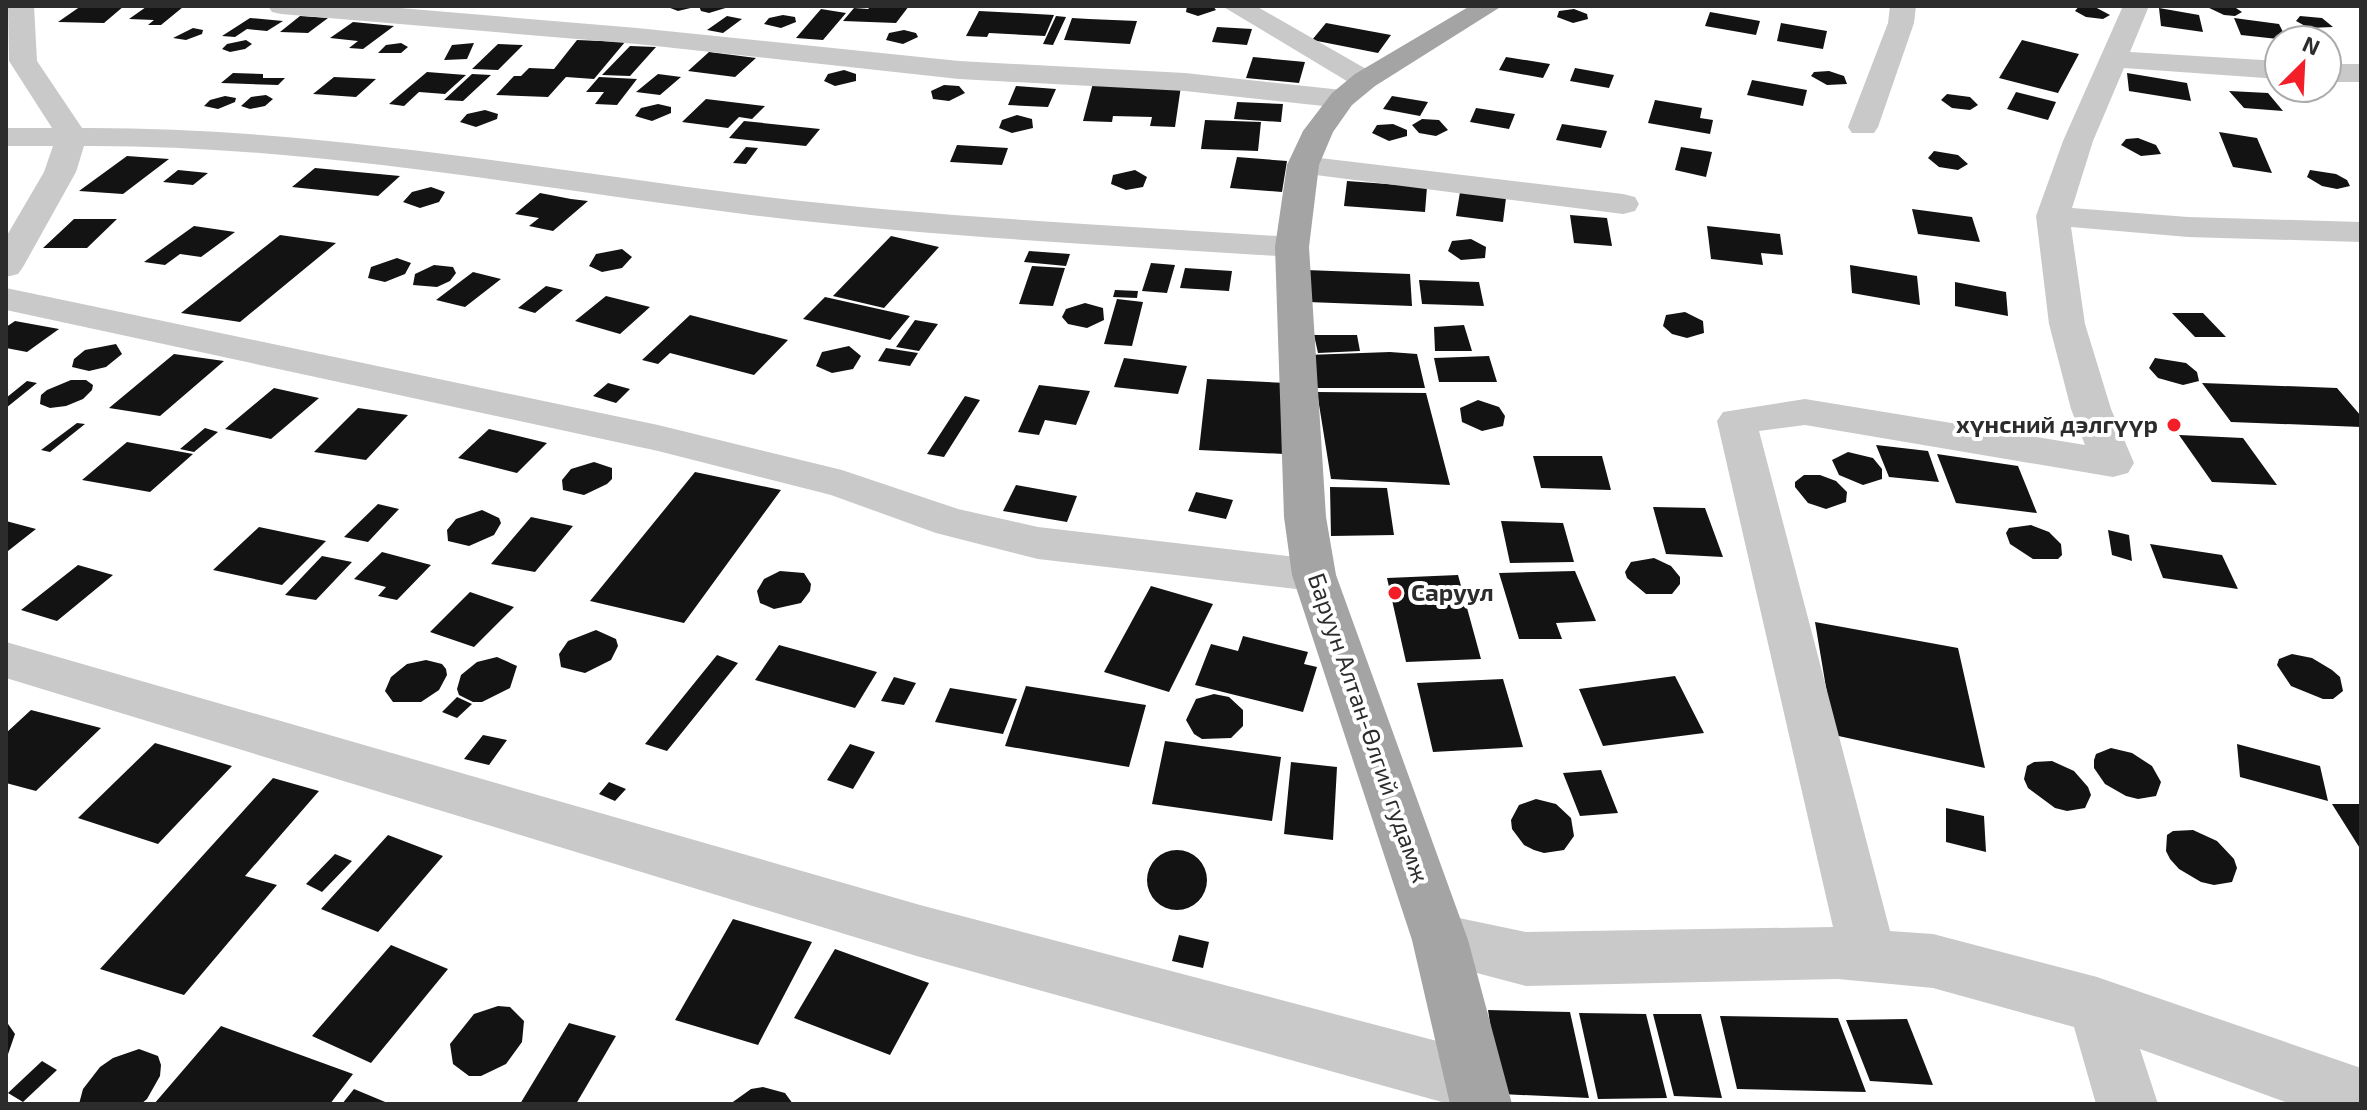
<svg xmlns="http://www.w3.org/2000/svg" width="2367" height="1110" viewBox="0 0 2367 1110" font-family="'Exo 2',sans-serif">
<rect width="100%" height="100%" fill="#fff"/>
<!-- building -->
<path fill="#131313" d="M81 6H124L104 23 58 22Z
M665 6H732L709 13 701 11 699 6 678 11Z
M871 6H909L896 23 843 21 854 8 868 9Z
M1187 6H1213L1216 10 1198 16 1186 12Z
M2079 6 2095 7 2110 15 2103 19 2086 17 2075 11Z
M2205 6H2233L2242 12 2235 16 2224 15Z
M146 7H183L161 25H148L154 20 129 19Z
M2159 8 2199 15 2203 32 2161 26Z
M821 9 846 13 823 40 796 38Z
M1574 9 1587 14 1588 19 1573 23 1557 17 1559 11Z
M979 11 1019 13 1054 15 1045 36 989 33 987 37 966 36Z
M1710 12 1760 21 1756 35 1705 26Z
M783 15 795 17 796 22 781 28 764 24 769 18Z
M300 16 328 18 308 33 280 32Z
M727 16 742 19 723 33 707 30Z
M1056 16 1066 17 1053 45 1043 44Z
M2300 16 2322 18 2333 27 2309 28 2296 21Z
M250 18 283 21 267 31 247 29 235 37 222 36Z
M1072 18 1089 19 1137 21 1130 44 1064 40Z
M2234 18 2279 24 2287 40 2241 35Z
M353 22 394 26 363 49 349 48 358 41 330 38Z
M1326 23 1391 35 1378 53 1312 40Z
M1781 23 1827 31 1823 49 1777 41Z
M1217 27 1252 29 1247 45 1212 42Z
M193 28 203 30 202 34 186 40 173 38Z
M904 30 916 33 918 37 903 44 886 40 889 33Z
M246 40 252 44 245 49 230 52 222 49 227 44Z
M577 40 625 42 594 79 566 77 548 97 496 95 514 76H521L529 68 554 69Z
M2022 40 2079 54 2058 93 1999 78Z
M401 43 408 47 401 53H378L386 45Z
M474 43 467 59 444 60 452 45Z
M498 44 523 45 498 70 472 69Z
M630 46 656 47 630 76 602 75Z
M709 52 756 58 735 77 688 71Z
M1253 57 1305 62 1299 83 1246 78Z
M1506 57 1550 64 1543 78 1499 70Z
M1575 68 1614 75 1609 88 1570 81Z
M844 70 856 74V81L835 86 824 81 828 74Z
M1829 71 1844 76 1847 84 1827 85 1811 76 1814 72Z
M427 72 466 75 445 94 419 92 404 106 389 104Z
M233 73 263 74V78H285L278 85 221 83Z
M2127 73 2187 83 2191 101 2129 91Z
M472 74 491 75 463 101 444 100Z
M658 74 681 77 660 95 636 92Z
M334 77 376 79 356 97 313 94Z
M599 77 637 79 617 105 595 104 604 92H586Z
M1752 80 1807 90 1803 106 1747 95Z
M1093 83 1181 86 1175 127 1150 126 1152 117 1113 116 1112 122 1083 121Z
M944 85 959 86 965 93 949 101 933 99 931 91Z
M1016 86 1056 89 1048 107 1008 105Z
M2229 91 2268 93 2283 111 2244 108Z
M2016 92 2056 102 2048 120 2007 109Z
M1947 94 1970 97 1978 105 1970 110 1952 108 1941 100Z
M266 95 273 99 265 106 250 109 241 106 251 97Z
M225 96 236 98 235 102 218 109 204 106 210 100Z
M1392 96 1428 102 1420 116 1383 109Z
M706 99 765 106 752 119 739 117 728 128 682 122Z
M1655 100 1702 108 1700 118 1713 120 1710 134 1648 123Z
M1237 102 1283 104 1281 122 1234 119Z
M658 104 671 107V113L652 121 635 116 641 108Z
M1476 108 1515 114 1509 129 1470 122Z
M485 110 498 114 497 119 476 127 460 122 467 114Z
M1017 115 1032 119 1033 128 1012 133 999 128 1002 120Z
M1422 119 1439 120 1448 130 1436 136 1419 133 1412 125Z
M1205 120 1261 122 1258 151 1201 149Z
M744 121 820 129 806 146 729 138Z
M1393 124 1407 130V136L1389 141 1372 133 1377 125Z
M1562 124 1607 131 1601 148 1556 140Z
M2219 132 2257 138 2272 173 2233 167Z
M2138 138 2156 145 2161 154 2141 156 2121 145 2126 139Z
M957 145 1008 148 1002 165 950 162Z
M746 147 758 148 746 164 733 163Z
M1681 147 1712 152 1706 177 1675 170Z
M1934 151 1958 155 1968 164 1958 170 1939 167 1928 158Z
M127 156 169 159 123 194 79 191Z
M1237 157 1287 161 1282 192 1230 188Z
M315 168 400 176 378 196 292 187Z
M178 170 208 173 193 185 163 182Z
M1135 170 1147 177 1143 187 1126 190 1111 184 1113 175Z
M2310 170 2336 174 2347 180 2350 186 2337 189 2322 186 2307 177Z
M1347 181 1427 187 1425 212 1344 206Z
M431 187 445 192 439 202 420 208 403 202 412 192Z
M1460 192 1506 198 1503 222 1456 216Z
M540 193 571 199 588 201 553 231 529 226 539 218 515 214Z
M1912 209 1972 217 1980 242 1918 234Z
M1570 215 1607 218 1612 246 1574 243Z
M74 219H117L87 248H43Z
M194 226 235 232 201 257 180 254 165 265 144 262Z
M1707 226 1780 234 1783 255 1761 253 1763 265 1711 259Z
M280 235 336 243 240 322 181 313Z
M891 236 939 247 884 308 833 296Z
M1471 239 1486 247 1485 258 1461 260 1448 251 1452 241Z
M622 249 632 257 622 268 602 272 589 266 596 254Z
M1029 251 1070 254 1066 266 1024 262Z
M397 258 411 263 405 274 385 282 368 278 371 267Z
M1151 263 1175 265 1167 293 1142 291Z
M434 265 453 267 456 273 450 281 437 287 413 285 415 274Z
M1850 265 1917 276 1920 305 1852 293Z
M1032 266 1065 268 1053 306 1019 304Z
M1185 268 1232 271 1229 291 1180 288Z
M1306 270 1410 274 1412 306 1308 302Z
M473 272 501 279 465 307 436 300Z
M1419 280 1479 282 1484 306 1422 304Z
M1955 282 2006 292 2008 316 1955 306Z
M546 286 563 290 535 313 518 308Z
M1115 290 1138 291 1137 298 1113 297Z
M606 296 650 307 620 334 575 321Z
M825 297 910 316 890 340 803 319Z
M1117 299 1143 302 1132 346 1104 344Z
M1085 303 1103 308 1104 320 1087 328 1068 324 1062 317 1066 309Z
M1685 312 1703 321 1704 333 1687 338 1672 334 1663 326 1666 315Z
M2172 313H2203L2226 337H2195Z
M690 315 788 340 754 375 670 353 658 364 642 360Z
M915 320 938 324 919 351 896 347Z
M15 321 59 329 27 352 6 348V327Z
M1464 325 1472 351H1435L1434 327Z
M1314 335H1357L1360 351 1318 353Z
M116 344 122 354 106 367 89 371 72 367 74 359 85 350Z
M849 346 861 356 853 369 832 373 816 366 822 352Z
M886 348 918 353 910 366 878 361Z
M1390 352 1417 354 1425 388H1311L1307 355Z
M174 354 224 361 160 416 109 408Z
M1489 356 1497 382H1439L1434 358Z
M1124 358 1187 366 1178 394 1114 387Z
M2155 358 2186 363 2197 372 2199 381 2183 385 2158 378 2149 368Z
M1207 379 1287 383 1284 454 1199 450Z
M71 380H86L93 385 92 390 83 399 66 406 50 408 40 404 41 395 47 390Z
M27 381 37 383 6 408V398Z
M608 383 630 389 616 403 593 396Z
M2202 383 2337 388 2361 416V427L2231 422Z
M1039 385 1090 391 1076 425 1045 420 1039 435 1018 432Z
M274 388 319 398 271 439 225 429Z
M1317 392 1426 393 1450 485 1331 479Z
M965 396 980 400 944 457 927 454Z
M1478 400 1499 407 1505 416 1503 426 1482 431 1462 422 1460 408Z
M358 408 408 415 366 460 314 452Z
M77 423 85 424 50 452 41 450Z
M205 428 218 432 194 452 180 449Z
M489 429 547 443 517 473 458 458Z
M2179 435 2243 438 2277 485 2212 482Z
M127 442 193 454 150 492 82 480Z
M1876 445 1928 451 1939 482 1889 477Z
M1848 452 1873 458 1882 469V479L1863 485 1839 475 1832 460Z
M1937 454 2018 466 2037 513 1956 503Z
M1533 456H1602L1611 490 1541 488Z
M594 462 612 468V479L607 484 584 495 563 490 562 480 571 469Z
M695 472 781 490 684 623 590 601Z
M1804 475H1820L1836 481 1847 492 1846 502 1826 509 1808 503 1795 487V482Z
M1016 485 1077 496 1067 522 1003 511Z
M1330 487 1387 488 1394 535 1331 536Z
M1196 492 1233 500 1226 519 1188 511Z
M378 504 399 509 368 542 344 537Z
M1653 507 1705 508 1723 557 1666 554Z
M482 510 499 518 501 523 494 535 469 546 448 541 447 530 456 519Z
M531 517 573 526 535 572 491 564Z
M6 521 36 529 8 551Z
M1501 521 1563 523 1574 562 1510 563Z
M2031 525 2049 532 2061 544 2062 555 2058 559H2033L2010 544 2006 533 2009 528Z
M259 527 326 541 282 585 213 570Z
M2108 530 2129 535 2132 561 2112 555Z
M2150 544 2222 555 2238 589 2163 578Z
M382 552 431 565 397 600 378 596 386 587 354 579Z
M322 556 352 562 316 600 285 595Z
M1654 558 1671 566 1680 577V584L1672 594H1646L1627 578 1625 572 1631 562Z
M78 565 113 575 57 621 21 610Z
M780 571 804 573 811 584 810 591 801 603 774 609 760 603 757 591 764 579Z
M1575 571 1596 621 1556 623 1562 639H1519L1499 573Z
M1458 575 1481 659 1406 662 1387 578Z
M1151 586 1213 604 1169 692 1104 672Z
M470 592 514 607 474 647 430 632Z
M1815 622 1958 648 1985 768 1834 735Z
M596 630 616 639 618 646 611 660 585 673 561 667 559 654 568 641Z
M1243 636 1308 652 1304 664 1317 667 1303 712 1195 685 1211 644 1238 651Z
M779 645 877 672 855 708 755 680Z
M2292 654 2312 658 2332 670 2340 677 2343 691 2333 699H2323L2291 686 2277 665 2279 659Z
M717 655 738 663 667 751 645 744Z
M497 657 517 666 510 688 482 702H473L459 695 457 689 461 675 477 662Z
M426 660 442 664 446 669 447 675 439 690 421 702H393L385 691 391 677 407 664Z
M1675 676 1704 733 1603 746 1579 689Z
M894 677 916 683 904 705 881 701Z
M1503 679 1523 747 1433 752 1417 683Z
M1026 686 1146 705 1129 767 1005 746Z
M950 688 1017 699 1003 734 935 722Z
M1214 694 1229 697 1243 710V726L1231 738 1202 739 1194 734 1186 720 1196 699Z
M457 697 472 704 457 718 442 712Z
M31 710 101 728 36 791 6 783V733Z
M483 735 507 740 489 765 464 759Z
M1165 741 1281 757 1272 821 1152 804Z
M155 743 232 766 158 844 78 818Z
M850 744 875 752 853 789 827 780Z
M2237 744 2320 766 2328 801 2240 777Z
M2111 748 2132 753 2152 766 2161 782 2156 796 2138 799 2126 796 2105 784 2094 768V760L2096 754Z
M2052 761 2074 771 2088 787 2091 795 2085 808 2067 811 2055 808 2028 788 2024 779 2027 766 2034 762Z
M1291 762 1337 767 1333 840 1284 834Z
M1601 770 1618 813 1580 816 1563 773Z
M273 778 319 791 245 876 277 885 184 995 100 969Z
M609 782 626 789 615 801 599 794Z
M1536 799 1556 804 1571 818 1574 836 1564 850 1544 853 1534 850 1524 845 1512 829 1511 820 1519 805Z
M2332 804H2361V850Z
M1946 808 1984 816 1986 852 1946 842Z
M2193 830 2217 841 2234 859 2237 868 2232 882 2214 885 2201 882 2179 869 2170 859 2166 851 2167 835 2173 831Z
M388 835 443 856 378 932 321 909Z
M1147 880a30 30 0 1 1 60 0a30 30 0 1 1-60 0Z
M335 854 352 861 322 892 306 884Z
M733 919 812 942 758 1045 675 1020Z
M1179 935 1209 942 1203 968 1172 961Z
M391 945 448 969 371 1063 312 1036Z
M835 949 929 983 890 1055 794 1018Z
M498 1006 510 1007 524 1021 522 1042 506 1064 481 1076H469L453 1064 450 1044 474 1014Z
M1488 1010 1570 1012 1589 1098 1501 1094Z
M1579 1013 1646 1014 1667 1098 1598 1099Z
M1653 1014H1701L1722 1098 1674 1096Z
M1720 1016 1838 1018 1866 1092 1737 1089Z
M1907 1019 1933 1085 1870 1081 1846 1020Z
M6 1021 15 1034 6 1060Z
M569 1023 616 1036 576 1104H520Z
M221 1026 353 1074 330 1104H154Z
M139 1049 158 1056 161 1065 160 1076 147 1099 141 1104H79L83 1089 100 1067 113 1058Z
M42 1061 57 1070 23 1102 8 1093Z
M763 1087 785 1093 793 1104H730L751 1089Z
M354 1089 390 1104H342Z"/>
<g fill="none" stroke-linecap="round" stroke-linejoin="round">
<!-- minor -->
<path fill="#c9c9c9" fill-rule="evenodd" d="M8 6H34L37 61 82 128C306 127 529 167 750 195 930 217 1111 225 1292 237L1304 240 1309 247 1304 254 1292 257C1111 245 931 237 751 215 530 187 308 145 84 146L76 172 23 267 18 274 6 277V237L44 172 53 146H6V128H52L9 61Z
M268 6H376L637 28 959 61 1185 73 1342 90 1352 93 1357 99 1352 105 1342 108 1185 91 959 79 637 44 281 14 272 12Z
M1222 6H1256L1375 74 1379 80 1375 86H1355Z
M1890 6H1916L1914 23 1878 127 1874 133H1852L1848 127 1888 23Z
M2123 6H2149L2130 52 2279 61V79L2124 68 2093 141 2072 208 2188 217 2361 222V242L2188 237 2071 227 2085 324 2111 409 2134 463 2128 473 2113 477 1805 425 1759 431 1890 931 1933 934 2097 977 2361 1068V1104H2291L2140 1049 2158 1104H2096L2074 1027 1933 988 1838 979 1526 986 1420 958 1412 940 1420 922 1440 914 1526 932 1833 927 1717 421 1723 412 1805 399 2085 445 2071 409 2049 324 2036 216 2063 141Z
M2327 64H2361V82H2327Z
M1303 156 1623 194 1635 197 1639 204 1635 211 1623 214 1292 172 1287 165 1292 158Z
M6 288 658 425 842 470 958 509 1038 527 1314 559 1330 563 1336 575 1330 587 1314 591 1038 559 936 533 831 495 658 451 6 310Z
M6 642 920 905 1475 1051 1497 1060 1505 1081 1493 1104H1449L920 957 6 678Z"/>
<!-- major -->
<path fill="#a4a4a4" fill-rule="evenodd" d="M1470 6H1502L1375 86 1352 105 1333 132 1319 165 1309 247 1326 517 1336 575 1468 940 1512 1104H1450L1412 940 1292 575 1284 517 1275 247 1287 165 1303 131 1332 93 1355 74Z"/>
</g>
<!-- markers -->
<g fill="#f31e28" stroke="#fff" stroke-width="3">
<circle cx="2174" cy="425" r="8"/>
<circle cx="1395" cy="593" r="8"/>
</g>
<g text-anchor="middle" stroke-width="8" stroke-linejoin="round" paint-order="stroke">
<!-- poi labels -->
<g font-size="24" font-weight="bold" fill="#2c2c2c" stroke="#fff" text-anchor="end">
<text x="2158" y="433">хүнсний дэлгүүр</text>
<text x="1411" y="601" text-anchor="start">Саруул</text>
</g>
<!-- street labels -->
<g font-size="24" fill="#2c2c2c" stroke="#fff">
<text transform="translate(1368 728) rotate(71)" y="8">Баруун Алтан-Өлгий гудамж</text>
</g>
</g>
<!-- border -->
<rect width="2367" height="1110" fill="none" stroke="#2c2c2c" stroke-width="16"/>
<!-- north arrow -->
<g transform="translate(2303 64) rotate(24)"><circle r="38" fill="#ffffff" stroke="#ababab" stroke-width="2"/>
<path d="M0-6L14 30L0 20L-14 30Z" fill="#f31e28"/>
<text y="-12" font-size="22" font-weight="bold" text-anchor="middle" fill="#2c2c2c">N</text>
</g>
</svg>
